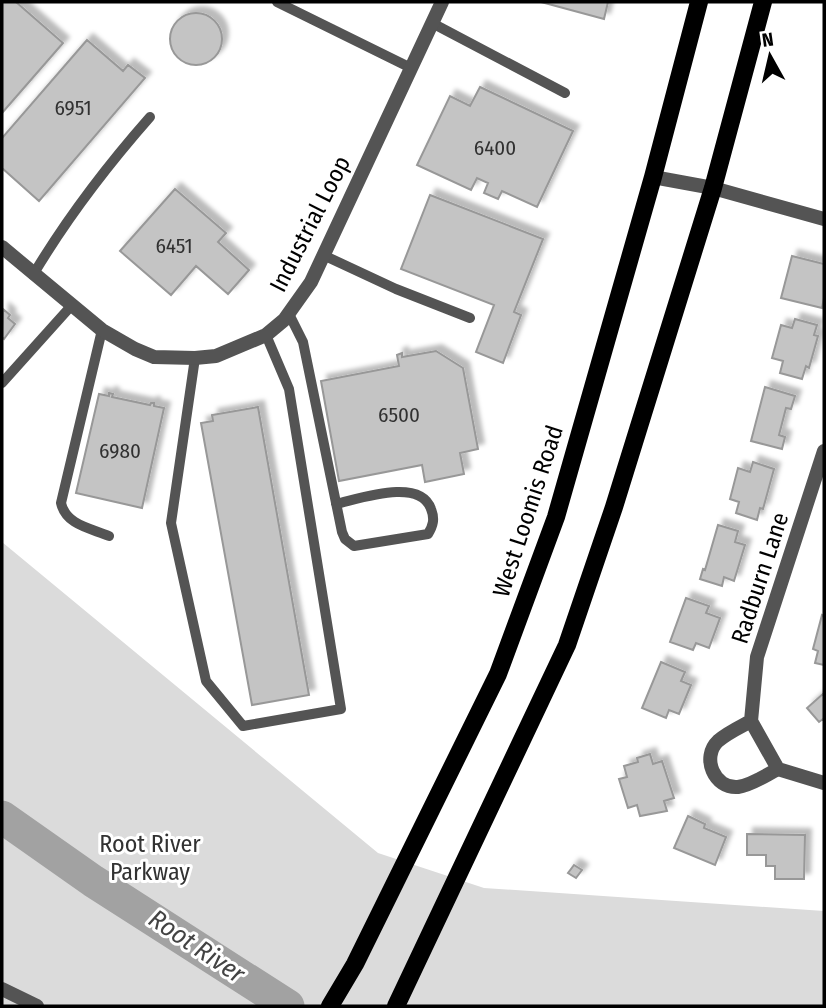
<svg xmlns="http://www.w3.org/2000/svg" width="826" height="1008" viewBox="0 0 826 1008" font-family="'Fira Sans Condensed',sans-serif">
<defs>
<filter id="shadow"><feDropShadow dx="6" dy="-6" stdDeviation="2" flood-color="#0004"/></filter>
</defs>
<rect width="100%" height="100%" fill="#fff"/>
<!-- green -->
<path fill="#dbdbdb" d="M2 542 378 853 484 888 824 911V1006H2Z"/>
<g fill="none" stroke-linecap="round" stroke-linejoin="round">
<!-- river -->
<path stroke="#a2a2a2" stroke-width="33" d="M2 817 93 881 288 1006"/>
</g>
<!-- building -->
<path fill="#c4c4c4" stroke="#989898" stroke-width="2" filter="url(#shadow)" d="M2 2H16L63 43 2 113Z
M541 2H608L604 19Z
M170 39a26 26 0 1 1 52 0a26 26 0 1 1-52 0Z
M87 40 123 71 128 65 145 78 39 201 2 168V138Z
M480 87 573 131 537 207 502 191 498 199 484 193 488 183 477 178 471 190 417 165 450 96 470 106Z
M175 189 226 233 218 242 249 270 228 294 196 266 171 295 120 251Z
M430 195 543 239 514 312 521 315 503 363 476 352 494 305 401 269Z
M792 256 824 264V298L822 308 781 298Z
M3 309 10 315 8 318 15 324 4 339 2 337Z
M795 319 817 325 814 335 818 336 809 368 806 366 802 379 780 373 783 361 772 358 781 325 792 328Z
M436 351 463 368 478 449 460 453 464 474 425 482 422 465 339 481 321 381 399 366 397 355 402 353V357Z
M765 387 795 396 791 409 786 408 779 435 785 437 782 449 751 441Z
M109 393 113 394 112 397 150 405 151 403H154V406L164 408 142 508 76 493 99 394 109 396Z
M258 407 309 695 252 705 201 423 213 421 212 415Z
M753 462 774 469 763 509 760 508 757 520 736 513 739 502 730 499 738 468 750 472Z
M718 525 738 531 735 542 745 545 734 581 724 577 722 586 700 579 703 569 705 570Z
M686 598 709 606 706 613 720 618 709 648 696 643 693 650 670 642Z
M822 615 824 616V665L815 663 818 651 813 649Z
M661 662 685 672 681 681 691 685 679 714 669 710 666 718 642 708Z
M824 693V720L823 719 819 722 807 708Z
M650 754 653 764 662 761 674 798 664 801 667 811 640 816 637 805 628 808 619 779 627 777 624 766 638 762 637 758Z
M688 816 705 824 704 828 726 837 715 865 674 848Z
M747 834 805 835 804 879H775V866H766V855H747Z
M574 865 582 870 576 878 568 873Z"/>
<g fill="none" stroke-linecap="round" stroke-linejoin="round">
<!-- lane -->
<path stroke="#545454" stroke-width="10" d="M277 2 411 68
M432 23 565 93
M323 255 396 289 470 318
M33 275C67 218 106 167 150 117
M289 314 303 342 342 532 345 539 354 546 428 534C433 526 435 519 431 509 420 477 359 499 336 504
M102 330 61 503C66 525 90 528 109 536
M195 358 171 523 206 681 243 726 341 709 289 389 266 335
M2 383 72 305"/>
<!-- street -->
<path stroke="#545454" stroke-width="14" d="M653 177 713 188 824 219
M2 247 102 330 135 349 154 357 195 358 216 356 266 335 284 320 311 282 442 2
M751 721 757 657 824 451
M751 721C740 727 727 733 718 741 701 757 714 789 738 787 752 785 766 775 778 769
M751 721 778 769 824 783
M2 989 37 1006"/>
<!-- primary -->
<path stroke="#000" stroke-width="18" d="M330 1006 355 964 498 674 556 517 653 177 699 2
M396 1006 567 645 614 507 713 188 763 2"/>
</g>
<g text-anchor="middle" stroke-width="6" stroke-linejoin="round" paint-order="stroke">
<!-- number labels -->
<g font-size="21" fill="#313131">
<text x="73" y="115">6951</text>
<text x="495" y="155">6400</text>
<text x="174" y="253">6451</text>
<text x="399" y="422">6500</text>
<text x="120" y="458">6980</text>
</g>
<!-- street labels -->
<g font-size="24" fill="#000" stroke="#fff">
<text transform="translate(310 224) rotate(-63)" y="8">Industrial Loop</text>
<text transform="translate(528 511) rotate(-72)" y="8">West Loomis Road</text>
<text transform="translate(760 578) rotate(-72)" y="8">Radburn Lane</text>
</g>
<!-- park labels -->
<g font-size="24" fill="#323232" stroke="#fff">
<text x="150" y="852">Root River<tspan x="150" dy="28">Parkway</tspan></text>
</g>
<!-- water labels -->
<g font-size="26" font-style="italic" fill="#434343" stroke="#fff">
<text transform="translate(197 946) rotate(34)" y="9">Root River</text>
</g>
</g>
<!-- border -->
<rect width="826" height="1008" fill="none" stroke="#000000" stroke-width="7"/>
<!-- north arrow -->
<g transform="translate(770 56) rotate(352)" stroke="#ffffff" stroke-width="5" paint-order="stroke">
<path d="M0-5L12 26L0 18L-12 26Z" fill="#000000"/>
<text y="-10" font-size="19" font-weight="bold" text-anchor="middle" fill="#000000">N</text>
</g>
</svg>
